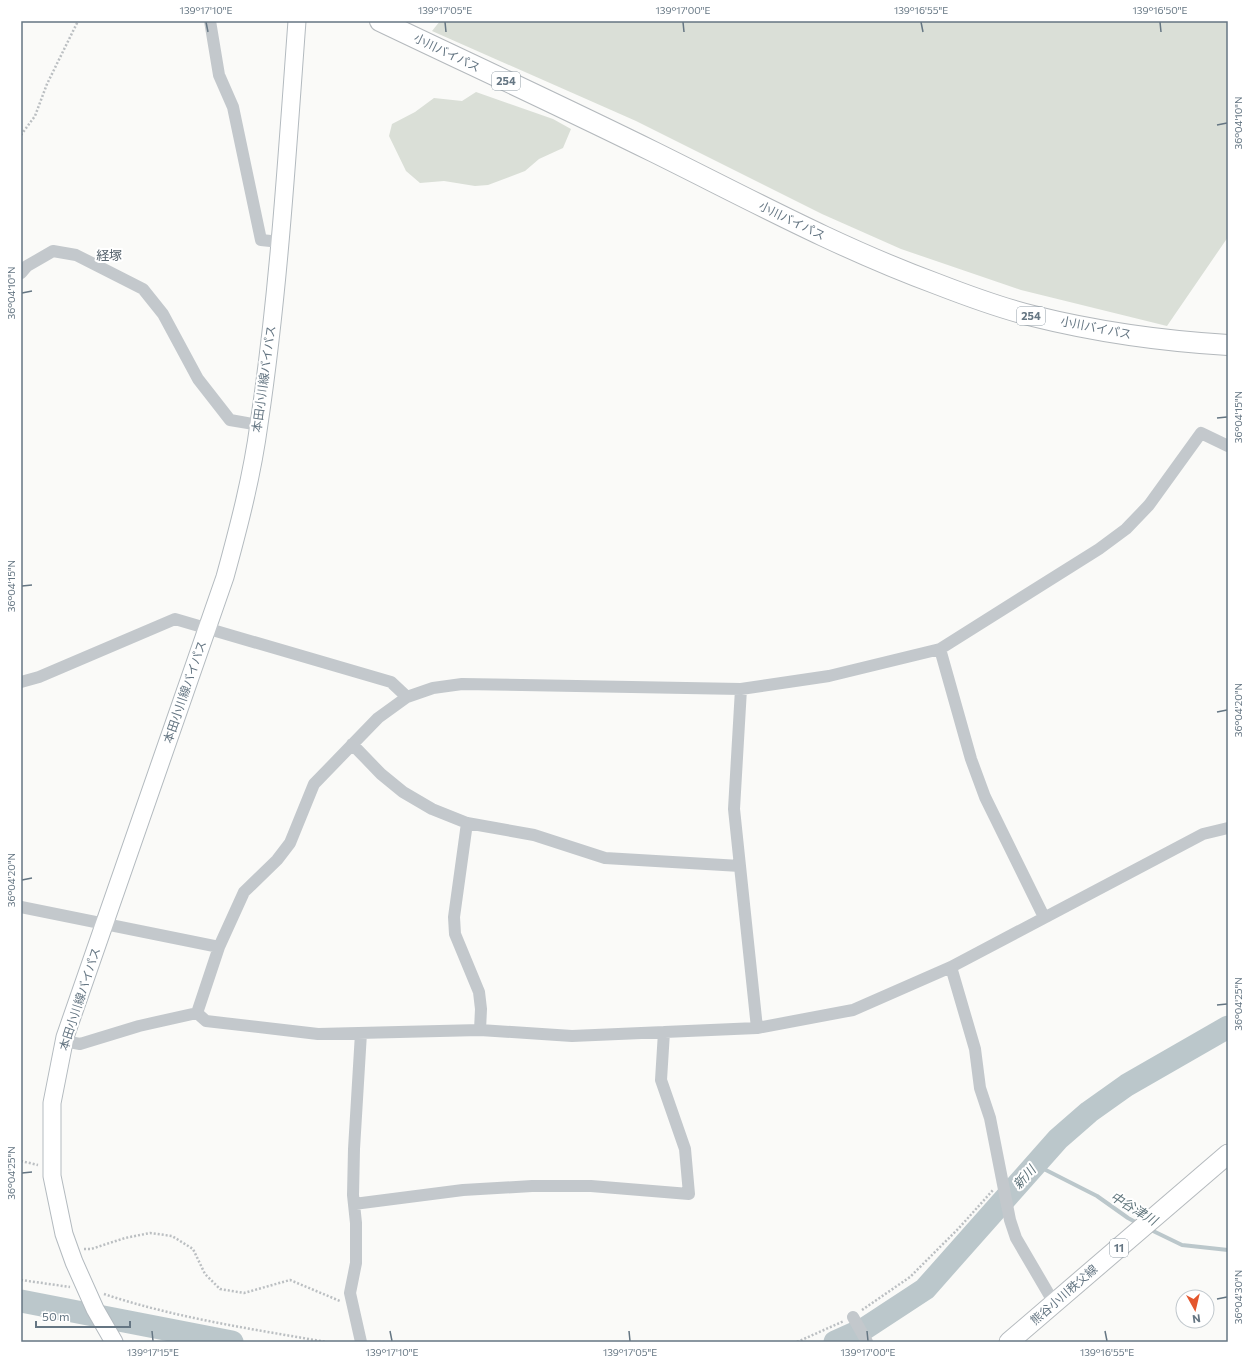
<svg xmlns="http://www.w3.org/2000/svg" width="1249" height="1363" viewBox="0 0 1249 1363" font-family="Commissioner,'Noto Sans JP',sans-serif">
<rect width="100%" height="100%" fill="#fafaf8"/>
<!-- green -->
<path fill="#dadfd7" d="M440 21H1228V237L1167 326 1021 290 901 249 822 214 636 121 432 31Z
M476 92 553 119 571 129 563 148 539 159 525 171 488 185 475 186 444 181 420 183 406 171 389 136 392 124 415 112 434 98 462 101Z"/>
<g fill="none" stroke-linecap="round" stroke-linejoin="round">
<!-- stream -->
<path stroke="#bbc7cb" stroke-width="4" d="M1036 1165 1097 1196 1128 1218 1139 1224
M1149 1229 1182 1245 1228 1250"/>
<!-- river -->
<path stroke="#bbc7cb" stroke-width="23" d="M21 1301 232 1342
M835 1342 864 1329 925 1289 1058 1139 1089 1112 1127 1085 1228 1027"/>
<defs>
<path id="secondary" d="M114 1342 95 1309 74 1262 64 1234 52 1176V1103L65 1037 225 577C239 526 252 476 259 424 279 290 287 155 297 21"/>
<path id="primary" d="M1009 1342 1228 1154"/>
<path id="trunk" d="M380 21C472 65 563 107 654 152 747 198 839 248 937 284 968 296 1000 308 1033 316 1097 332 1162 341 1228 345"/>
</defs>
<!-- secondary casing -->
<use href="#secondary" stroke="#b3babf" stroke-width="19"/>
<!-- primary casing -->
<use href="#primary" stroke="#b5babe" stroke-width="21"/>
<!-- trunk casing -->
<use href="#trunk" stroke="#b4b9bd" stroke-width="22"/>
<!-- path -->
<path stroke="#bbbfc2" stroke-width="2.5" stroke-dasharray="2 2" stroke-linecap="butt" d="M21 135 35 116 47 84 78 21
M21 1161 38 1165
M84 1249H91L125 1238 150 1233 172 1236 193 1249 205 1274 220 1289 244 1293 290 1280 340 1301
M21 1280 70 1287
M104 1294C176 1318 252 1329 326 1342
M862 1310 910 1277 959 1228 993 1190
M797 1342 844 1321"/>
<!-- minor -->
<path stroke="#c3c8cc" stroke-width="12" d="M210 21 219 75 233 107 261 240 280 242
M21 273 27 266 53 251 76 255 143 289 163 314 198 379 230 420 259 425
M940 649 971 759 985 797 1044 917
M21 682 39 677 175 619 391 682 407 697
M741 689 734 809 757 1028
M352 744 381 774 403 792 432 809 467 823 534 835 605 858 740 866
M467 823 454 917 455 934 479 992 481 1009 480 1030
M21 907 219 947
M951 967 975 1049 980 1088 990 1118 1010 1220 1016 1238 1054 1303
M197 1013 219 947 244 892 277 860 290 843 314 784 378 718 407 697 433 688 462 684 741 689 829 676 940 649 1099 549 1126 529 1149 505 1201 433 1228 446
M197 1013 206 1021 318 1034 480 1030 572 1036 757 1028 853 1010 951 967 1203 834 1228 828
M361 1033 354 1149 353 1195 356 1223V1263L350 1293 361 1342
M64 1041 80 1044 139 1026 197 1013
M354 1204 463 1190 532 1186H591L689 1194 685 1149 661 1080 664 1032
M853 1317 867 1342"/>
<!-- secondary -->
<use href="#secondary" stroke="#fff" stroke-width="17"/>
<!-- primary -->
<use href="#primary" stroke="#fff" stroke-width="19"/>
<!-- trunk -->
<use href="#trunk" stroke="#fff" stroke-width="20"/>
</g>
<!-- ticks -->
<path fill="none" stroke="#657683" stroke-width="1.5" d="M206 22 208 32M445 22 446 32M683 22 684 32M921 22 923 32M1160 22 1161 32M1217 125 1227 123M22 293 32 291M1217 418 1227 417M22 586 32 585M1217 712 1227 710M22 880 32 878M1217 1005 1227 1004M22 1173 32 1172M1217 1299 1227 1297M152 1331 153 1341M390 1331 392 1341M629 1331 630 1341M867 1331 868 1341M1105 1331 1107 1341"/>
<g text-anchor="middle" stroke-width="4" stroke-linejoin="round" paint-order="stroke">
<!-- shield labels -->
<g fill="#fff" stroke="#939fa8" stroke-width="1">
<rect x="492" y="72" width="28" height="18" rx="3"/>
<rect x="1017" y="307" width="28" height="18" rx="3"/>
<rect x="1110" y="1239" width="18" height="18" rx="3"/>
</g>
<g font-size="11" font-weight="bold" fill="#657683">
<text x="506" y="85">254</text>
<text x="1031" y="320">254</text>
<text x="1119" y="1252">11</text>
</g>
<!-- street labels -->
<g font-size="12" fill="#657683" stroke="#fff">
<text transform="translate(447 53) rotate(26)" y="4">小川バイパス</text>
<text transform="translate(792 221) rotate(26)" y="4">小川バイパス</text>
<text transform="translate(1096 328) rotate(11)" y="4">小川バイパス</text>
<text transform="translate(264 379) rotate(-82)" y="4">本田小川線バイパス</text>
<text transform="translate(185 692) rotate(-71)" y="4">本田小川線バイパス</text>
<text transform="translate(80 999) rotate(-72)" y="4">本田小川線バイパス</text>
<text transform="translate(1064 1295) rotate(-41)" y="4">熊谷小川秩父線</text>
</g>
<!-- neighbourhood labels -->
<g font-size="13" fill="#57646e" stroke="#fff">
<text x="109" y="260">経塚</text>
</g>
<!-- water labels -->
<g font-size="13" font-style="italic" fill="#60757c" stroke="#fff">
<text transform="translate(1024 1177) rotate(-48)" y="5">新川</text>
<text transform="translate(1134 1208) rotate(31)" y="5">中谷津川</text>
</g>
</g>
<!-- border -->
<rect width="1249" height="1363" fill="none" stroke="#ffffff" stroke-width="44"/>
<!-- north arrow -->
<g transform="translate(1195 1309) rotate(172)"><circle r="19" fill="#ffffff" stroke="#c1c8cd"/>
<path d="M0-3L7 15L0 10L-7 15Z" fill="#e4572e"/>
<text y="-6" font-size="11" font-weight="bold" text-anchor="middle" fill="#657683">N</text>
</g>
<!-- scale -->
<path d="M36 1321v6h94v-6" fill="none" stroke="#657683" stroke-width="2"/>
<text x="42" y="1321" font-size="12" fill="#657683" stroke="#ffffff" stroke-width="3" paint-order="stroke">50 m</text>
<rect x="22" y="22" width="1205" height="1319" fill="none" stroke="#657683" stroke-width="1.5"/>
<g font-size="10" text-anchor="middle" fill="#657683">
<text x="206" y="14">139°17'10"E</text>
<text x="445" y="14">139°17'05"E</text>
<text x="683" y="14">139°17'00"E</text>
<text x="921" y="14">139°16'55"E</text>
<text x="1160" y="14">139°16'50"E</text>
<text transform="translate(1238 123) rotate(-90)" y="4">36°04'10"N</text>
<text transform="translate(11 293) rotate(-90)" y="4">36°04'10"N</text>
<text transform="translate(1238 417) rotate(-90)" y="4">36°04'15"N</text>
<text transform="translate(11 586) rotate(-90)" y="4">36°04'15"N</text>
<text transform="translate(1238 710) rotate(-90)" y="4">36°04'20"N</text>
<text transform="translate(11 880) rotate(-90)" y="4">36°04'20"N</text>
<text transform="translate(1238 1004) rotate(-90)" y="4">36°04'25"N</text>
<text transform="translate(11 1173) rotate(-90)" y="4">36°04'25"N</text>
<text transform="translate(1238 1297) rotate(-90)" y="4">36°04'30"N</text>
<text x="153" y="1356">139°17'15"E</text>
<text x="392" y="1356">139°17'10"E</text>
<text x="630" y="1356">139°17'05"E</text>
<text x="868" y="1356">139°17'00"E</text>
<text x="1107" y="1356">139°16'55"E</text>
</g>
</svg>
